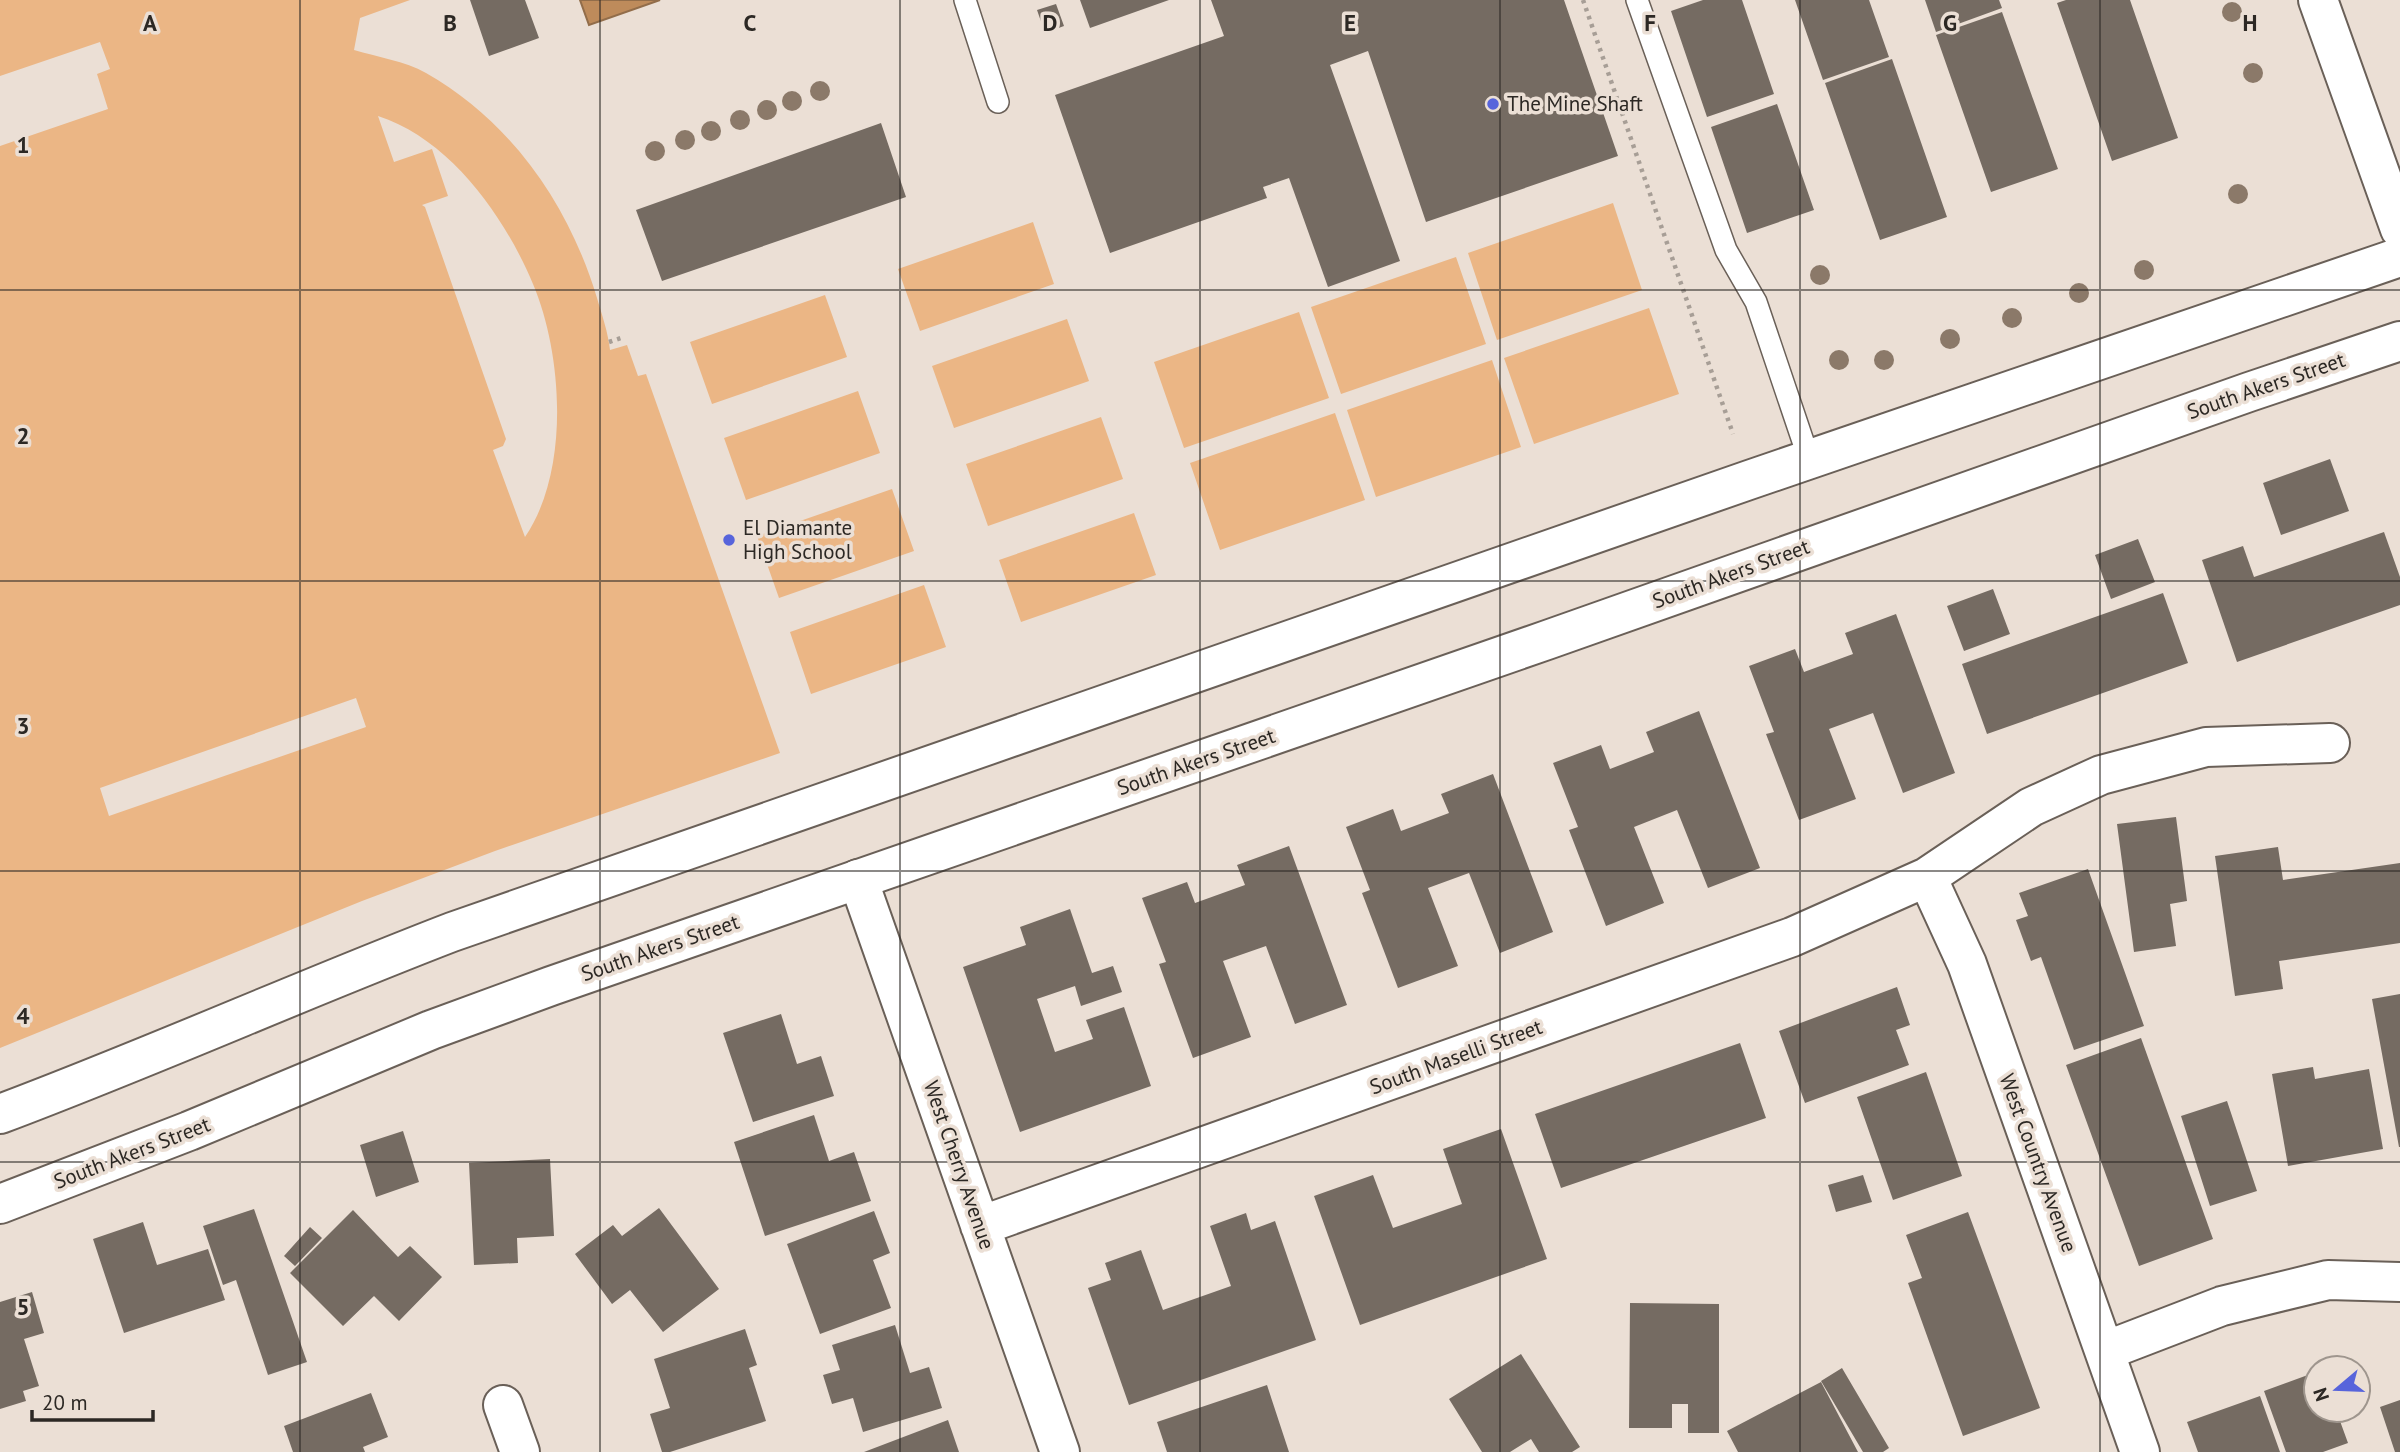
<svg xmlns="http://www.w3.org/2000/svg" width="2400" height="1452" viewBox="0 0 2400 1452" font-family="'PT Sans',sans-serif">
<rect width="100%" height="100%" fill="#ebdfd5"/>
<!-- green -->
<path fill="#ebb685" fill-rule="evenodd" d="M0 0H410L360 18 354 50C377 57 405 61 426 73 512 122 569 205 597 298 602 315 608 332 610 350L627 345 638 376 646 374 780 753 495 851 362 901 0 1048V146L108 109 97 74 110 69 100 42 0 76ZM378 116C450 139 505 217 533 284 563 355 570 471 525 537L493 450 503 446 506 439 425 207 422 205 448 196 432 149 394 162ZM356 698 366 727 109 816 100 788Z
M1613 203 1642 290 1497 340 1468 253Z
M1033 222 1054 284 920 331 898 269Z
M1456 257 1486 344 1341 394 1311 307Z
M825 295 847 357 712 404 690 342Z
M1649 308 1679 394 1534 444 1504 358Z
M1299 312 1329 398 1184 448 1154 362Z
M1067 319 1089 381 954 428 932 366Z
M1492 360 1521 447 1376 497 1347 410Z
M858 391 880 453 746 500 724 438Z
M1335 413 1365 500 1220 550 1190 463Z
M1101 417 1123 479 988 526 966 464Z
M892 489 914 551 779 598 757 536Z
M1134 513 1156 575 1021 622 999 560Z
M924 585 946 647 811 694 790 632Z"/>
<!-- water -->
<path fill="#be8b5b" stroke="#926d4a" stroke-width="2" d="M580 0H660L589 25Z"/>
<!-- building -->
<path fill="#756b62" d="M470 0H525L539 38 489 56Z
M1080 0H1169L1090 28Z
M1211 0H1564L1618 156 1426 222 1368 51 1330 65 1400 261 1328 287 1289 178 1263 187 1267 198 1110 253 1055 95 1224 36Z
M1703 0H1742L1774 94 1707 117 1671 11Z
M1795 0H1869L1889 57 1823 80Z
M1925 0H1999L2002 8 1936 32Z
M2066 0H2130L2178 138 2112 161 2057 3Z
M1056 4 1064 26 1045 33 1037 10Z
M2002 12 2058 169 1991 192 1936 35Z
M1892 59 1947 217 1880 240 1825 83Z
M1777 104 1814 210 1747 233 1711 127Z
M881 123 906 197 662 281 636 210Z
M2330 459 2349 511 2281 535 2263 483Z
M2384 532 2400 577V605L2237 662 2202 560 2243 546 2254 577Z
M2138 539 2155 582 2111 599 2095 555Z
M1993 589 2010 634 1964 651 1947 606Z
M2163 593 2188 663 1987 734 1962 664Z
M1896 614 1955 773 1903 793 1873 713 1829 729 1856 799 1799 820 1766 734 1774 732 1749 666 1795 649 1804 672 1853 654 1845 633Z
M1699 711 1760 868 1708 888 1677 810 1634 827 1664 903 1606 926 1569 830 1578 827 1553 763 1601 745 1610 769 1654 752 1646 732Z
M1493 774 1553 932 1500 953 1469 873 1428 888 1458 966 1398 988 1362 893 1370 890 1346 827 1393 809 1401 831 1449 813 1441 794Z
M2176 817 2187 901 2170 904 2176 946 2134 952 2117 824Z
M1289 846 1347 1005 1295 1024 1266 946 1223 961 1251 1037 1193 1058 1159 964 1166 962 1142 898 1187 882 1195 903 1245 885 1237 865Z
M2278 847 2283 880 2400 863V943L2279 961 2283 989 2235 996 2215 856Z
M2088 869 2144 1026 2074 1050 2041 957 2031 961 2016 920 2028 916 2019 893Z
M1070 909 1092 973 1113 966 1122 992 1081 1006 1075 986 1037 999 1055 1052 1093 1039 1086 1020 1124 1007 1151 1086 1020 1132 963 967 1026 945 1020 927Z
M1897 987 1910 1025 1896 1030 1909 1065 1805 1103 1779 1031Z
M2400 994V1147H2399L2372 999Z
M781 1014 797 1064 821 1056 834 1096 753 1122 723 1033Z
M2141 1038 2213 1239 2139 1266 2066 1065Z
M1740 1043 1766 1118 1561 1188 1535 1114Z
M2313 1067 2315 1079 2369 1069 2383 1149 2288 1166 2272 1074Z
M1926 1072 1962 1176 1893 1200 1857 1097Z
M2227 1101 2257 1191 2210 1206 2181 1116Z
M814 1115 829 1161 854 1152 871 1201 765 1236 734 1142Z
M1501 1129 1547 1259 1360 1325 1314 1196 1373 1175 1393 1228 1462 1204 1443 1149Z
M403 1131 419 1182 376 1197 360 1145Z
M550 1159 554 1236 517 1238 518 1263 474 1265 469 1163Z
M1863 1175 1872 1202 1836 1212 1828 1185Z
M659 1208 719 1289 663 1332 630 1290 612 1304 575 1254 613 1225 622 1236Z
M254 1209 307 1362 268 1375 236 1280 223 1285 203 1226Z
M353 1210 398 1257 410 1246 442 1277 399 1321 374 1296 343 1326 290 1273Z
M874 1211 890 1253 873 1260 891 1308 820 1334 787 1244Z
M1968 1212 2040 1408 1963 1436 1908 1283 1922 1278 1906 1235Z
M1246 1213 1251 1230 1275 1221 1316 1340 1129 1405 1088 1288 1111 1280 1105 1263 1141 1250 1163 1310 1231 1286 1210 1226Z
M143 1222 157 1265 208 1249 225 1300 124 1333 93 1239Z
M310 1227 322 1238 295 1266 284 1256Z
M32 1292 44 1333 24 1339 39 1386 23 1391 26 1401 0 1409V1302Z
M1630 1303 1719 1304V1433H1688V1404H1672V1428H1629Z
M895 1325 910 1373 929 1367 942 1408 863 1432 853 1398 832 1404 823 1375 840 1370 832 1345Z
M745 1329 757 1365 749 1368 766 1421 670 1452H662L650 1414 670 1408 654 1359Z
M1521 1354 1580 1447 1572 1452H1539L1531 1439 1510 1452H1482L1449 1399Z
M1842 1368 1889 1448 1883 1452H1863L1821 1381Z
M2316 1372V1410H2336L2348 1443 2323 1452H2286L2264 1391Z
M1821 1382 1858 1452H1738L1727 1431Z
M1267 1385 1289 1452H1167L1157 1422Z
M371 1393 388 1437 363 1447 365 1452H293L284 1426Z
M2260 1396 2280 1452H2198L2187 1422Z
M2400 1400V1452H2395L2380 1407Z
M948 1420 959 1452H864Z"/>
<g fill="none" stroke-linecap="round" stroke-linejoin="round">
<defs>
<path id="service" d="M965 0 998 102
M1637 0 1726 250 1756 302 1809 459"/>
<path id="minor" d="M1927 877 1967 964 2140 1452
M858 879 1060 1452
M980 1226 1792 937 1927 877 2031 807 2101 775 2206 747 2330 743
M2105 1351 2222 1306 2328 1280 2400 1282
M503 1405 520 1452"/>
<path id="tertiary" d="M2318 0 2400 229"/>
<path id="secondary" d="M0 1114C152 1057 301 990 452 932L1749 480 2400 257
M0 1204 189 1131 431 1030 551 986 1547 640 2249 392 2400 341"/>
</defs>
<!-- service casing -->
<use href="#service" stroke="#6a6058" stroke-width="24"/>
<!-- minor casing -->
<use href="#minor" stroke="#6a6058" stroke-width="42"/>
<!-- tertiary casing -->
<use href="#tertiary" stroke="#6a6058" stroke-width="42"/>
<!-- secondary casing -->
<use href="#secondary" stroke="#6a6058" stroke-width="42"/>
<!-- path -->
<path stroke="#a79e96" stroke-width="4.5" stroke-dasharray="3.5 5" stroke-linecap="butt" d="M1583 0 1733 434
M609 342 624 337"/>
<!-- service -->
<use href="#service" stroke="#fff" stroke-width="21"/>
<!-- minor -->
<use href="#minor" stroke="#fff" stroke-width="38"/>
<!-- tertiary -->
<use href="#tertiary" stroke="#fff" stroke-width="38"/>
<!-- secondary -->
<use href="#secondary" stroke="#fff" stroke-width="38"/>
</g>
<!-- trees -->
<g fill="#8b7969">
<circle cx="2232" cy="12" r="10"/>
<circle cx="2253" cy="73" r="10"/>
<circle cx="820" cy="91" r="10"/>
<circle cx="792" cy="101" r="10"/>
<circle cx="767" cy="110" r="10"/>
<circle cx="740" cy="120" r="10"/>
<circle cx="711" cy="131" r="10"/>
<circle cx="685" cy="140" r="10"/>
<circle cx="655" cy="151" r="10"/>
<circle cx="2238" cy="194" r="10"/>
<circle cx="2144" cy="270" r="10"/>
<circle cx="1820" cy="275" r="10"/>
<circle cx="2079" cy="293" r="10"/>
<circle cx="2012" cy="318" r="10"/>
<circle cx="1950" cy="339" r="10"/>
<circle cx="1839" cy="360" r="10"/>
<circle cx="1884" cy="360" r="10"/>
</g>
<!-- grid -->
<path fill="none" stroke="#2c2824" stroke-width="2" stroke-opacity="0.55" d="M300 0V1452M600 0V1452M900 0V1452M1200 0V1452M1500 0V1452M1800 0V1452M2100 0V1452M0 290H2400M0 581H2400M0 871H2400M0 1162H2400"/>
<!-- markers -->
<g fill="#5764db" stroke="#ebdfd5" stroke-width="2.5">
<circle cx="1493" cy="104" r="7"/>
<circle cx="729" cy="540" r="7"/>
</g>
<g text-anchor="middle" stroke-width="7" stroke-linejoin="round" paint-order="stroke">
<!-- poi labels -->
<g font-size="21" fill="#2c2824" stroke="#ebdfd5" text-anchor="start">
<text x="1507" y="111">The Mine Shaft</text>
<text x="743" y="535">El Diamante<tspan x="743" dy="24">High School</tspan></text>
</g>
<!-- street labels -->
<g font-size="21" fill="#2c2824" stroke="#ebdfd5">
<text transform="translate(2266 386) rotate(-19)" y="7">South Akers Street</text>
<text transform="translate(1731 574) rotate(-20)" y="7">South Akers Street</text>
<text transform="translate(1196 762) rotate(-19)" y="7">South Akers Street</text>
<text transform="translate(660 948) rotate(-19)" y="7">South Akers Street</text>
<text transform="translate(1456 1057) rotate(-20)" y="7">South Maselli Street</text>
<text transform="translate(132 1153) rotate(-21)" y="7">South Akers Street</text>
<text transform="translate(2038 1163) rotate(70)" y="7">West Country Avenue</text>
<text transform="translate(959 1165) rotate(71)" y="7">West Cherry Avenue</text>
</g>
</g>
<g font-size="23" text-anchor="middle" font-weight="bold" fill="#2c2824" stroke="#ebdfd5" stroke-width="7" stroke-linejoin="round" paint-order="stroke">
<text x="150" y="31">A</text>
<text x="450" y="31">B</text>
<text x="750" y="31">C</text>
<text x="1050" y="31">D</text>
<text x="1350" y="31">E</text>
<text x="1650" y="31">F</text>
<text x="1950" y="31">G</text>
<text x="2250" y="31">H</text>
<text x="23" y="153">1</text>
<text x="23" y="444">2</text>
<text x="23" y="734">3</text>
<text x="23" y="1024">4</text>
<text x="23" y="1315">5</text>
</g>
<!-- north arrow -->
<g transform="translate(2337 1389) rotate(251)"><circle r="33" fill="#ebdfd5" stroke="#9f968e" stroke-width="2"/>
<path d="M0-5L12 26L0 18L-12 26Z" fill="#5764db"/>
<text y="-10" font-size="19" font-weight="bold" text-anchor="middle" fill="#2c2824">N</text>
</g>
<!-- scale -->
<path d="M32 1410v10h121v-10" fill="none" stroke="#2c2824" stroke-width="3.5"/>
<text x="42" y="1410" font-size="21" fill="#2c2824" stroke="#ebdfd5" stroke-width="5" paint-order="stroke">20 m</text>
</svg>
